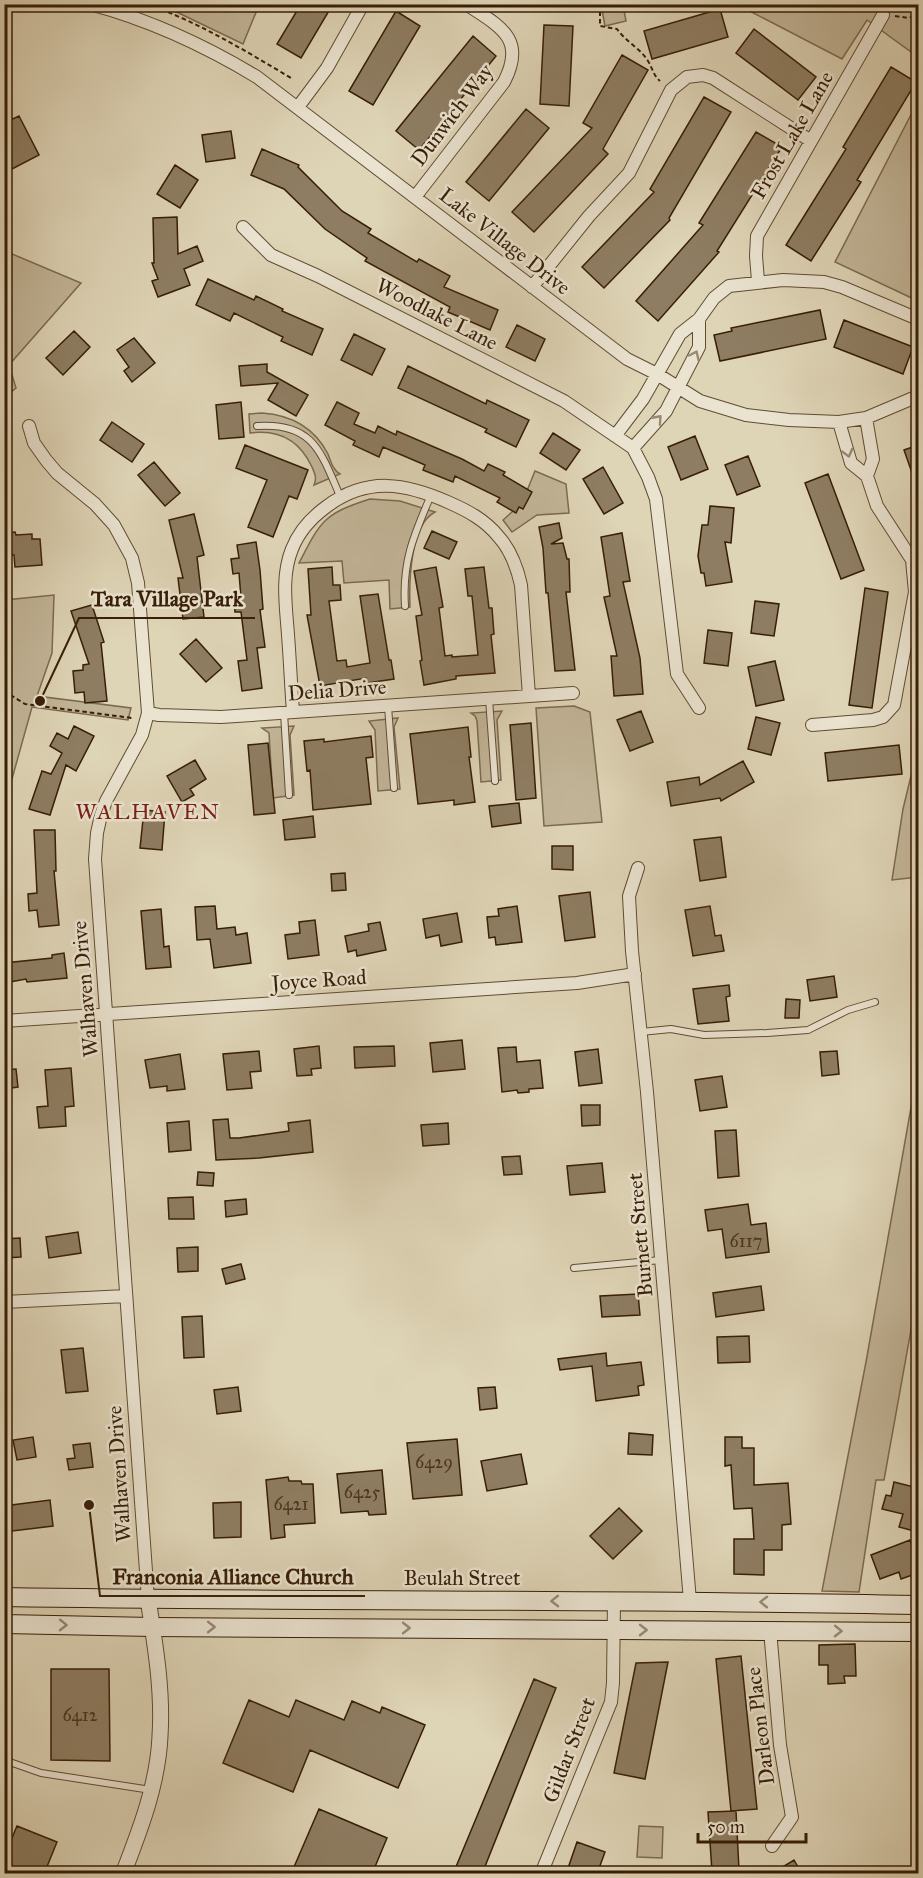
<svg xmlns="http://www.w3.org/2000/svg" width="923" height="1878" viewBox="0 0 923 1878" font-family="'IM FELL Great Primer',serif">
<rect width="100%" height="100%" fill="#ded4b6"/>
<filter id="stains"><feTurbulence type="fractalNoise" baseFrequency=".00333" numOctaves="4"/><feColorMatrix values="0 0 0 0 .2 0 0 0 0 .09 0 0 0 0 .02 0 0 0 .5 -.17"/></filter>
<radialGradient id="worn" r=".72"><stop offset=".6" stop-color="#630" stop-opacity="0"/><stop offset="1" stop-color="#630" stop-opacity=".3"/></radialGradient>
<!-- green -->
<path fill="#c2b598" stroke="#7c6a4f" stroke-width="1.5" d="M162 5H259L243 44Z
M601 5H623L626 21 605 26Z
M738 5H918V57L867 20 842 59Z
M918 101V301L835 262Z
M5 251 81 283 9 365 16 388 5 397Z
M262 413C291 415 314 427 328 454 331 462 333 470 340 474L314 485C317 478 315 474 312 467 300 441 279 429 250 433L249 414Z
M535 471 566 484 569 513 537 515 512 532 503 520 522 503Z
M370 499 400 501 435 512C410 525 409 582 410 607L390 609 389 580 344 583 342 561 299 563C321 521 323 514 370 499Z
M54 595 52 653 37 696 131 708 128 720 32 707 5 804V600Z
M574 706 590 712 602 822 544 826 536 708Z
M502 711 497 720 501 780 481 782 477 721 475 716 471 713Z
M398 718 394 727 400 789 378 791 375 730 369 721Z
M294 726 290 735 294 795 273 798 269 733 262 728Z
M918 747V877L892 880 903 809Z
M918 1068V1291L884 1480H876L859 1592 822 1591 866 1362Z
M639 1826 663 1827 662 1858 637 1857Z"/>
<!-- building -->
<path fill="#8e7d62" stroke="#371e06" stroke-width="1.5" d="M301 4H333L301 58 277 44Z
M720 9 728 37 652 59 644 31Z
M396 11 420 26 373 105 349 91Z
M544 25 573 26 569 106 540 104Z
M754 29 816 77 798 100 736 53Z
M473 36 496 56 419 150 396 131Z
M622 55 648 70 603 149 608 154 534 232 512 212 592 128 583 123Z
M891 67 916 82 857 180 861 182 811 261 786 245 846 149 843 147Z
M704 97 731 112 669 218 670 220 604 288 582 267 654 192 650 189Z
M526 109 549 128 489 201 466 182Z
M19 116 39 155 12 169 4 155V123Z
M231 131 235 158 206 162 202 135Z
M756 132 782 147 717 251 719 252 658 321 636 301 703 225 699 223Z
M262 149 299 165 298 167 342 211 371 229 368 233 417 262 419 259 450 276 444 287 498 310 490 330 448 312 450 307 365 261 367 258 325 229 284 189 251 175Z
M175 165 198 180 180 208 157 194Z
M177 217 178 254 197 246 203 261 184 269 190 285 158 297 152 281 158 279 152 263H154L153 218Z
M208 279 254 300 256 296 283 309 282 311 323 329 312 355 281 341 283 337 234 313 230 321 196 305Z
M820 310 826 339 720 361 714 335 732 331 731 328Z
M844 320 913 347 903 374 834 347Z
M517 325 545 339 535 361 506 347Z
M74 331 90 347 63 375 46 358Z
M354 334 385 349 372 375 341 360Z
M134 338 155 363 132 382 124 371 129 367 117 350Z
M267 364V372L308 395 296 416 268 400 278 383 241 386 239 366Z
M408 366 486 404 487 400 529 420 516 447 485 432 487 429 398 388Z
M241 402 244 437 219 439 216 405Z
M337 402 359 413 354 424 375 433 378 426 396 435 397 431 462 459 484 471 488 464 505 472 503 475 532 492 523 509 519 507 516 513 497 502 500 498 455 476 453 482 423 470 425 465 383 447 379 457 353 445 355 441 325 425Z
M112 422 144 444 132 462 100 440Z
M553 433 580 450 566 470 540 453Z
M695 436 708 469 681 480 668 447Z
M245 445 308 470 297 499 289 496 273 537 248 527 267 480 236 468Z
M918 445V487H917L904 450Z
M748 456 760 486 737 495 725 465Z
M154 462 180 493 165 506 138 475Z
M603 467 623 503 604 514 583 479Z
M828 474 864 570 841 579 805 483Z
M710 506 734 508 731 543 725 542 732 582 706 586 704 573H701L698 556 702 525H708Z
M194 514 204 555 197 557 204 617 183 619 178 578H183L169 520Z
M559 523 562 538 551 544 563 543 567 559H569L570 592H566L575 670 555 671 548 593H546L543 548 539 527Z
M432 531 457 542 449 559 424 548Z
M15 532 16 535 32 534V539H40L42 565 15 567 14 555H4V533Z
M622 533 630 581 623 582 640 658 643 694 614 696 611 656H617L604 597 610 596 601 537Z
M256 542 260 570 263 609 260 610 265 647 257 648 262 688 242 691 238 661 247 660 241 612H235L234 599 241 598 239 573 233 574 231 559 239 558 237 545Z
M332 567 333 585H340L341 600 329 601 337 661 346 660 347 667 370 663 360 596 378 594 389 660H391L394 679 367 683 366 678 320 686 307 615H311L308 569Z
M436 567 443 607 439 608 445 656 452 655V657L478 655 472 596H468L465 569 484 567 489 608H492L494 634 491 635 495 673 456 676V679L424 685 420 661 422 660 416 616 422 615 414 571Z
M865 588 888 592 872 708 849 705Z
M755 601 779 604 774 636 751 633Z
M92 605 104 642 101 643 107 701 85 703 84 692 75 693 73 671 83 670V665L89 664 71 611Z
M708 630 732 633 728 666 704 663Z
M196 639 222 668 206 682 180 654Z
M775 661 784 700 756 706 748 667Z
M641 711 653 742 630 751 617 720Z
M756 717 780 723 771 755 748 749Z
M531 723 536 798 516 800 510 725Z
M74 726 94 736 76 771 66 765 50 815 29 809 42 771 51 774 62 753 50 746 57 733 68 739Z
M468 727 471 757H469L475 802 454 805V800L418 804 410 734Z
M371 736 373 757 366 758 371 804 313 810 310 770 307 771 304 741 324 739V742Z
M268 743 275 813 254 815 248 745Z
M899 745 902 774 828 781 825 753Z
M195 760 206 779 190 789 194 795 182 802 167 776Z
M743 761 754 782 721 801 720 798 671 806 667 782 699 777 700 785Z
M519 803 521 823 492 827 489 806Z
M144 810 165 812 162 850 140 848Z
M313 816 315 837 285 840 283 820Z
M34 830H55L56 871H54L59 925 39 927 37 910 29 911 28 894 37 893Z
M721 837 726 877 700 881 694 840Z
M552 846H573V870L552 869Z
M345 873 346 890 332 891 331 874Z
M590 892 595 937 565 941 559 896Z
M215 906 217 929 235 927 236 935 247 933 251 963 214 968 210 939 197 940 195 907Z
M517 906 522 942 496 945 495 937 489 938 487 917 499 916 498 909Z
M710 906 715 936 721 935 724 951 693 956 685 910Z
M161 909 164 947 169 946 171 967 146 969 141 911Z
M457 913 462 942 441 946 439 935 426 938 423 919Z
M315 920 319 955 288 959 285 935 300 933 299 922Z
M380 922 386 950 357 956 356 950 348 952 345 936 369 931 368 924Z
M64 953 67 978 27 982 26 979 4 983V963L52 958V955Z
M834 976 837 997 810 1001 807 980Z
M729 985 730 996 726 997 729 1021 698 1024 693 989Z
M786 999 800 1000 799 1018H785Z
M462 1040 465 1069 433 1072 430 1043Z
M319 1046 321 1068 311 1069 312 1075 297 1076 294 1049Z
M394 1046 395 1066 355 1068 354 1047Z
M516 1047 517 1062 540 1060 543 1088 529 1089V1092L518 1093 517 1090 502 1092 498 1048Z
M598 1049 602 1083 579 1086 575 1052Z
M259 1051 261 1071 250 1072 252 1088 227 1090 223 1054Z
M837 1051 839 1074 822 1076 820 1052Z
M180 1054 185 1089 167 1091V1086L150 1088 145 1060Z
M71 1068 74 1106 65 1107 66 1126 39 1128 37 1107 48 1106 45 1070Z
M16 1069 18 1087 4 1089V1070Z
M722 1076 727 1107 700 1111 695 1080Z
M581 1105H600V1125L582 1126Z
M228 1119 230 1138H239L289 1131 288 1123 310 1120 313 1152 259 1158 216 1160 213 1120Z
M189 1121 191 1150 169 1152 167 1123Z
M448 1123 449 1144 423 1146 421 1125Z
M736 1130 739 1176 718 1178 715 1131Z
M520 1156 522 1174 504 1175 502 1157Z
M602 1163 605 1192 570 1195 567 1166Z
M198 1172 214 1173 213 1186 197 1185Z
M193 1197 194 1219H169L168 1198Z
M246 1199 247 1214 226 1217 225 1201Z
M748 1204 751 1225 766 1223 769 1252 726 1258 722 1229 708 1231 705 1210Z
M78 1232 81 1253 49 1258 46 1237Z
M20 1238 21 1257 4 1258V1239Z
M198 1247V1271L178 1272 177 1248Z
M241 1264 245 1279 226 1284 222 1269Z
M761 1286 764 1310 716 1317 713 1293Z
M638 1294 640 1315 602 1317 600 1296Z
M202 1316 204 1357 184 1358 182 1317Z
M749 1336 750 1362 718 1363 717 1337Z
M83 1348 88 1391 66 1393 61 1350Z
M606 1353 607 1366 641 1362 644 1385 638 1386 639 1395 596 1401 592 1366 560 1370 558 1359Z
M238 1387 241 1411 217 1414 214 1390Z
M495 1387 497 1408 480 1410 478 1388Z
M629 1433 653 1435 652 1455 628 1454Z
M33 1437 36 1457 17 1460 13 1440Z
M725 1437H742V1448H754V1485L788 1483 791 1524 782 1525V1550H764V1575L734 1574V1539H754L752 1508 734 1509 731 1465 725 1466Z
M457 1439 462 1495 413 1499 407 1443Z
M90 1443 93 1467 69 1470 67 1459 75 1458 73 1445Z
M521 1454 527 1484 487 1491 481 1461Z
M382 1470 386 1514 369 1515 368 1511 341 1513 337 1474Z
M288 1477 289 1481H301L302 1484H313L315 1523 284 1525 285 1537 271 1539 266 1480Z
M894 1482 918 1488V1532L899 1527 903 1514 882 1509 886 1495 891 1496Z
M50 1500 53 1526 4 1532V1506Z
M241 1502V1537L214 1538 213 1503Z
M619 1508 642 1531 613 1559 590 1536Z
M910 1540 918 1562V1573L901 1579 899 1572 880 1579 871 1555Z
M855 1644 856 1676H844L845 1683 828 1684V1665H819V1645Z
M741 1656 757 1809 731 1811 716 1659Z
M668 1662 645 1779 614 1773 636 1663Z
M51 1669H109L110 1761 51 1760Z
M534 1679 556 1688 482 1874H453Z
M249 1700 289 1717 296 1700 344 1720 352 1701 380 1713 382 1707 425 1725 398 1788 310 1750 293 1792 223 1763Z
M319 1809 387 1838 372 1874H291Z
M736 1811 739 1870 712 1872 708 1812Z
M17 1826 57 1842 44 1874H4V1857Z
M577 1842 605 1852 597 1874H566Z
M794 1860 802 1874H771Z"/>
<g fill="none" stroke-linecap="round" stroke-linejoin="round">
<defs>
<path id="service" d="M257 426C313 422 321 452 340 496
M405 606C402 561 414 535 431 495
M489 699 495 781
M388 706 394 788
M284 713 289 795
M641 1032 671 1029 704 1035 767 1033 808 1030 848 1010 875 1002
M574 1268 661 1260
M4 1760 41 1773 151 1790"/>
<path id="minor" d="M90 4C150 20 204 45 257 77L627 359 657 374 700 401 746 415 789 420 839 422 866 418 918 396
M298 107 327 68 363 4
M415 197 504 82C527 38 499 26 466 4
M243 227 271 255 318 276 564 401 633 448 648 477 656 499 677 674 699 708
M758 281 756 256 757 236 883 15
M532 287 589 216 629 173 671 90 687 77 703 75 713 78 811 141
M866 418 873 459 867 476
M29 426 34 443 46 460 57 473 95 504 114 525 132 558 138 583 148 713 142 735 106 801 101 815 97 833 95 859 148 1599
M615 436 643 399 680 334 699 319 714 298 729 286 783 280 824 282 842 287 918 319
M633 448 666 411 699 347V319
M293 712C291 686 290 660 288 635 286 606 281 576 292 549 299 531 311 518 326 507 367 476 406 483 450 503 468 511 485 520 498 536 511 550 517 567 521 585L529 696
M148 713 159 715 221 717 573 693
M812 725 873 720 883 717 894 705 915 592 912 560 877 506 867 476 851 463 839 422
M638 868 629 896 632 951 647 1092 690 1601
M4 1021 577 983 635 974
M4 1302 126 1296
M770 1630 780 1745 792 1817 772 1846
M541 1874 611 1702 613 1683 614 1600"/>
<path id="tertiary" d="M123 1874C140 1830 158 1784 160 1736 163 1690 155 1644 148 1599"/>
<path id="secondary" d="M4 1597C309 1602 614 1599 918 1605
M4 1624 152 1627 918 1632"/>
</defs>
<!-- service casing -->
<use href="#service" stroke="#614c32" stroke-width="8"/>
<!-- minor casing -->
<use href="#minor" stroke="#614c32" stroke-width="14"/>
<!-- tertiary casing -->
<use href="#tertiary" stroke="#614c32" stroke-width="17"/>
<!-- secondary casing -->
<use href="#secondary" stroke="#371e06" stroke-width="20"/>
<!-- path -->
<path stroke="#371e06" stroke-width="2" stroke-dasharray="4.5 3" stroke-linecap="butt" d="M147 4C198 22 244 50 291 78
M600 4V26L617 29C625 41 642 50 648 61 653 69 653 75 660 81
M895 16 909 18 918 14
M4 691 25 704 132 718"/>
<!-- service -->
<use href="#service" stroke="#eae3d0" stroke-width="6"/>
<!-- minor -->
<use href="#minor" stroke="#eae3d0" stroke-width="12"/>
<!-- tertiary -->
<use href="#tertiary" stroke="#eae3d0" stroke-width="15"/>
<!-- secondary -->
<use href="#secondary" stroke="#eae3d0" stroke-width="18"/>
</g>
<!-- one-way arrows -->
<defs><path id="oneway-chevron" d="M-2-3.5L2.5 0L-2 3.5" fill="none" stroke-width="1.6" stroke-linecap="round" stroke-linejoin="round" transform="scale(1.5)"/></defs>
<g stroke="#998a75">
<use href="#oneway-chevron" transform="translate(695 355) rotate(-65)"/>
<use href="#oneway-chevron" transform="translate(658 419) rotate(-48)"/>
<use href="#oneway-chevron" transform="translate(848 453) rotate(75)"/>
<use href="#oneway-chevron" transform="translate(555 1601) rotate(179)"/>
<use href="#oneway-chevron" transform="translate(764 1602) rotate(-179)"/>
<use href="#oneway-chevron" transform="translate(63 1625) rotate(1)"/>
<use href="#oneway-chevron" transform="translate(211 1627)"/>
<use href="#oneway-chevron" transform="translate(406 1628)"/>
<use href="#oneway-chevron" transform="translate(643 1630)"/>
<use href="#oneway-chevron" transform="translate(838 1631) rotate(1)"/>
</g>
<g text-anchor="middle" stroke-width="5" stroke-linejoin="round" paint-order="stroke">
<!-- number labels -->
<g font-size="18" fill="#4d361d">
<text x="746" y="1247">6117</text>
<text x="434" y="1468">6429</text>
<text x="362" y="1498">6425</text>
<text x="291" y="1510">6421</text>
<text x="80" y="1721">6412</text>
</g>
<!-- street labels -->
<g font-size="21" fill="#371e06" stroke="#eae3d0">
<text transform="translate(452 115) rotate(-53)" y="7">Dunwich Way</text>
<text transform="translate(792 135) rotate(-60)" y="7">Frost Lake Lane</text>
<text transform="translate(505 241) rotate(38)" y="7">Lake Village Drive</text>
<text transform="translate(437 314) rotate(27)" y="7">Woodlake Lane</text>
<text transform="translate(337 690) rotate(-4)" y="7">Delia Drive</text>
<text transform="translate(319 980) rotate(-4)" y="7">Joyce Road</text>
<text transform="translate(85 989) rotate(-95)" y="7">Walhaven Drive</text>
<text transform="translate(640 1235) rotate(-95)" y="7">Burnett Street</text>
<text transform="translate(119 1474) rotate(-94)" y="7">Walhaven Drive</text>
<text x="462" y="1585">Beulah Street</text>
<text transform="translate(760 1726) rotate(-97)" y="7">Darleon Place</text>
<text transform="translate(569 1750) rotate(-69)" y="7">Gildar Street</text>
</g>
<!-- neighbourhood labels -->
<g font-size="22" letter-spacing="1.5" fill="#7a1f14" stroke="#eae3d0">
<text x="148" y="819">WALHAVEN</text>
</g>
</g>
<!-- callouts -->
<path fill="none" stroke="#371e06" stroke-width="2" d="M40 701L79 618H255M89 1505L100 1596H365"/>
<g fill="#371e06" stroke="#eae3d0" stroke-width="2">
<circle cx="40" cy="701" r="6"/>
<circle cx="89" cy="1505" r="6"/>
</g>
<g font-size="22" text-anchor="middle" font-weight="bold" fill="#371e06" stroke="#eae3d0" stroke-width="5" stroke-linejoin="round" paint-order="stroke">
<text x="167" y="606">Tara Village Park</text>
<text x="233" y="1584">Franconia Alliance Church</text>
</g>
<!-- margin -->
<rect width="923" height="1878" fill="none" stroke="#ded4b6" stroke-width="24"/>
<rect x="6" y="6" width="911" height="1866" fill="none" stroke="#371e06" stroke-width="3"/>
<rect x="12" y="12" width="899" height="1854" fill="none" stroke="#371e06" stroke-width="1.5"/>
<!-- scale -->
<path d="M698 1833v9h108v-9" fill="none" stroke="#371e06" stroke-width="3"/>
<text x="707" y="1833" font-size="18" fill="#371e06" stroke="#eae3d0" stroke-width="4.5" paint-order="stroke">50 m</text>
<rect width="100%" height="100%" filter="url(#stains)"/>
<rect width="100%" height="100%" fill="url(#worn)"/>
</svg>
